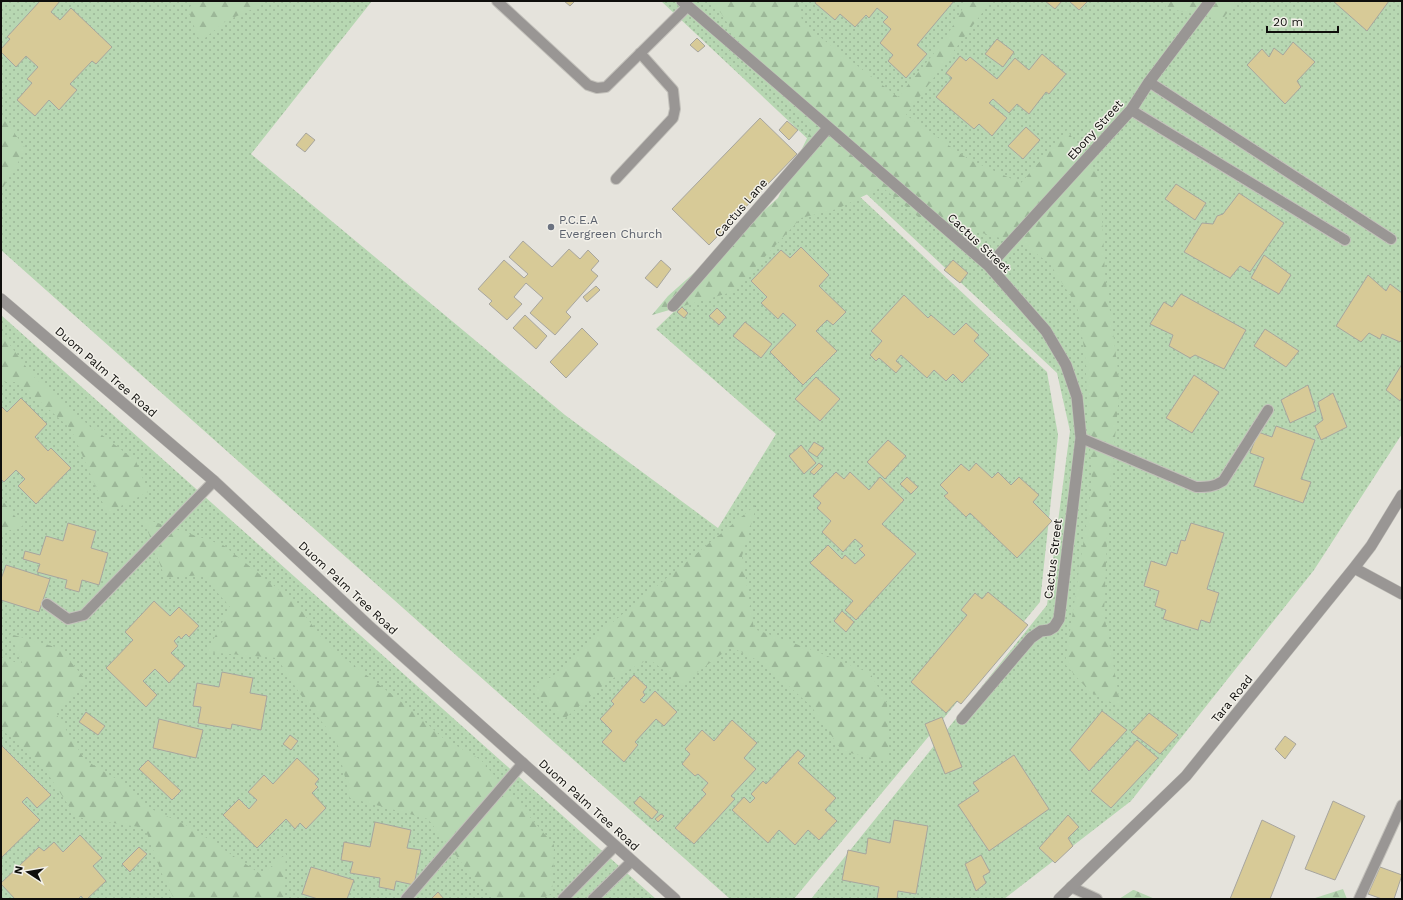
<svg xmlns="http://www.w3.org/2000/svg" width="1403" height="900" viewBox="0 0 1403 900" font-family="'Work Sans',sans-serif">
<defs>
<pattern id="grass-dots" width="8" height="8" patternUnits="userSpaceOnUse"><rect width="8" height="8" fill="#b7d7b2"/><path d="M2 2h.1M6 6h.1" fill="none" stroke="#9cb798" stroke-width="1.8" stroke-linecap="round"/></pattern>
<pattern id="forest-firs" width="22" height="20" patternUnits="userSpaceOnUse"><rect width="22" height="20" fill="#b7d7b2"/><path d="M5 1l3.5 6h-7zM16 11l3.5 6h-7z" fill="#9cb798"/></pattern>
</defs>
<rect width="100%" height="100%" fill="#e5e3dc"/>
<!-- grass -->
<path fill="url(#grass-dots)" d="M1 1H372L251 154 565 415 718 528 776 434 656 329 826 165 1047 372 1058 435 1040 602 794 899H730L1 250Z
M661 1H1402V434L1314 570 1131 801 1004 899H811L1047 605 1070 431 1057 373Z
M1 315 656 899H1Z"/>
<!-- forest -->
<path fill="url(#forest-firs)" d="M194 1H265L264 4 226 21 200 42 188 10Z
M710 1H797L803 24 898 97 944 41 967 1H991L906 115 968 159 1021 183 1067 130 1100 179 1105 274 1120 385 1108 511 1104 614 1121 707 1090 692 1065 664 1092 485 1085 354 1077 306 1050 264 1025 245 982 233 922 220 882 187 837 209 801 218 732 292 652 315 668 296 778 198 813 126 764 81 721 13Z
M1164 1H1236L1222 20 1166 8Z
M1 115 26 149 1 191Z
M1 333 33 376 81 419 136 461 148 492 107 513 71 429 18 382H1Z
M1 499 23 526 1 533Z
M757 504 742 556 754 629 807 648 870 673 887 703 889 762 842 751 811 706 763 663 731 647 682 684 649 659 608 681 563 720 531 690 557 673 602 631Z
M143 518 223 545 296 603 326 644 408 707 443 738 481 760 554 845 552 893 542 899H495L470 874 428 819 350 798 336 740 300 694 277 658 207 652 230 607 202 575 165 578Z
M10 634 59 648 86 680 55 712 85 760 123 783 145 806 190 827 262 875 286 853 284 899H174L162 874 145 828 76 817 40 762 1 729V657L23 665Z
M1343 889 1347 899H1312Z
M1133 890H1134L1155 899H1119Z"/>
<!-- building -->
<path fill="#d7ca97" stroke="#a7a59e" d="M40 1H60L51 12 60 20 71 8 112 47 96 64 92 61 70 84 77 90 59 110 49 100 35 116 17 100 32 83 27 79 38 67 26 56 16 67 1 52V49L10 39 7 37Z
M564 1H575L570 6Z
M816 1H954L917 45 927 54 906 78 888 61 893 55 880 43 891 29 883 22 888 17 877 8 869 18 866 15 855 27 840 14 835 20 815 3Z
M1045 1H1062L1055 9Z
M1069 1H1088L1079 10Z
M1333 1H1389L1367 31Z
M697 38 705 46 698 52 690 45Z
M997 39 1014 52 1003 67 985 54Z
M1293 42 1315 62 1297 81 1301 87 1285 104 1247 65 1262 49 1269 57 1274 48 1283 55Z
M1042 54 1066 74 1049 94 1046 92 1029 114 1017 104 1009 113 993 99 989 103 1007 118 992 136 979 124 974 129 936 97 952 78 946 73 960 56 966 61 970 57 997 79 1015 58 1029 70Z
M760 118 797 154 709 245 672 209Z
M787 121 798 130 789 140 779 130Z
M1026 127 1040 140 1023 159 1008 146Z
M306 133 315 140 305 152 296 145Z
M1176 184 1206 203 1195 220 1165 199Z
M1239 193 1284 223 1250 272 1240 266 1230 278 1184 252 1202 223 1213 224 1217 216 1223 214Z
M523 241 552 267 569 249 580 259 588 250 599 261 591 270 598 276 566 312 571 317 555 335 530 313 543 298 526 283 514 297 522 304 507 320 489 304 492 301 478 289 504 260 524 278 528 274 509 257Z
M801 247 829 275 819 286 846 312 833 325 827 320 816 331 837 351 803 385 770 352 796 325 783 313 778 319 761 303 767 297 751 281 781 250 790 258Z
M1264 255 1291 275 1279 294 1251 278Z
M661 260 671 269 657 288 645 278Z
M953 260 968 273 960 283 944 270Z
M1368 275 1386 291 1390 284 1402 293V339L1400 342 1382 334 1380 339 1369 333 1361 342 1336 326Z
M596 286 600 290 587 302 583 297Z
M1181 294 1246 330 1224 369 1195 355 1190 358 1169 346 1173 335 1150 324 1164 302 1172 307Z
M904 295 928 318 931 315 954 335 966 323 979 335 974 341 989 355 962 383 953 374 946 381 934 370 927 378 901 355 896 361 902 366 896 373 879 358 876 361 870 355 882 341 871 331Z
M682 307 688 313 684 318 677 312Z
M717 308 726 317 719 325 709 316Z
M525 315 547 336 536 349 513 328Z
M745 322 772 344 761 358 733 336Z
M582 328 598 344 566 378 550 362Z
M1265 329 1299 351 1286 367 1254 346Z
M1402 364V397L1400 401 1386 390Z
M1194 375 1219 392 1192 433 1166 418Z
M816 377 840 399 820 421 795 399Z
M1308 385 1316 411 1290 423 1281 400Z
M1333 393 1347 427 1321 440 1315 426 1323 420 1318 402Z
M21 398 47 424 35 437 48 451 51 448 71 468 36 504 18 486 25 479 16 470 4 482 1 479V406L7 412Z
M1276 426 1315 440 1301 479 1311 482 1303 503 1254 486 1264 458 1250 453 1258 432 1272 437Z
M888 440 906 456 885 479 867 462Z
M814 442 824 448 817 457 808 451Z
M801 445 816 463 804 474 789 456Z
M819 463 823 466 814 475 810 472Z
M976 463 992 478 998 472 1011 485 1019 477 1039 495 1033 502 1052 521 1017 558 970 513 966 517 944 496 948 493 940 485 961 464 969 471Z
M836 472 844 479 850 472 869 490 880 477 904 500 882 524 916 554 856 620 845 610 853 601 810 563 828 545 842 559 845 555 855 564 865 555 859 549 863 546 855 539 843 552 822 532 831 521 817 508 821 503 813 496Z
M907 477 918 487 911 494 900 484Z
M68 523 96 531 91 548 108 553 99 585 82 580 79 592 65 588 67 580 37 572 40 564 23 559 25 551 40 555 46 536 63 541Z
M1191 523 1224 533 1207 589 1219 593 1210 623 1201 620 1198 630 1163 619 1166 610 1155 606 1159 591 1144 586 1151 561 1166 566 1171 552 1177 554 1181 540 1185 541Z
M6 565 50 579 39 612 1 600V579Z
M988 592 1028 625 961 704 957 701 946 713 911 682 967 615 961 610 975 593 982 599Z
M154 601 170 616 179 607 199 626 189 637 186 634 181 639 179 636 174 641 178 646 171 653 185 666 169 683 155 669 143 681 157 695 146 707 106 668 133 640 125 632Z
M842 611 854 622 846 632 834 621Z
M222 672 253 678 250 693 267 696 261 730 232 724 231 729 198 723 201 707 193 706 197 683 219 687Z
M634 675 647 687 643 692 645 695 640 700 644 703 655 691 677 712 664 726 656 719 635 742 638 745 624 762 602 742 612 731 600 719 614 704 611 701Z
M1102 711 1127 730 1089 771 1070 750Z
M86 712 105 726 98 735 79 722Z
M1149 713 1178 735 1160 754 1131 732Z
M942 717 962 767 945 774 925 724Z
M159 719 203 730 196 758 153 748Z
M732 720 757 743 744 758 756 769 731 796 735 799 694 844 675 828 706 794 702 790 708 783 698 774 695 776 682 764 690 754 685 749 702 730 714 741Z
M290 735 298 741 291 750 283 744Z
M1285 736 1296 744 1285 759 1275 749Z
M1137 740 1158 758 1111 808 1091 791Z
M1 745 51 795 37 808 27 797 22 802 40 820 1 858Z
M798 750 805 756 798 763 836 798 825 810 837 821 819 840 808 830 795 845 779 830 768 843 732 810 744 797 750 803 755 798 751 794 763 781 766 784Z
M1014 755 1049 809 989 851 958 805 979 791 973 783Z
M297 758 319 779 315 784 318 787 312 793 326 808 306 829 300 823 295 829 286 819 257 848 223 815 239 799 249 809 257 800 248 792 264 775 273 784Z
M148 760 181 791 172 800 139 769Z
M640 796 658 812 652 819 634 803Z
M1333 801 1365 816 1335 880 1305 869Z
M661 814 664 816 658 822 655 819Z
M1068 815 1079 827 1068 838 1073 846 1055 863 1039 848Z
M894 820 928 826 916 894 898 891 897 899H877L879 887 842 880 848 850 866 854 868 838 890 843Z
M1262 820 1295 836 1270 899H1230Z
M375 822 411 830 407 848 421 850 414 885 396 881 394 890 379 887 380 878 350 873 353 862 341 860 344 842 370 847Z
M80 835 102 858 93 866 106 881 87 899H84L81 896 78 899H15L1 884V883L39 847 44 851 54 842 63 852Z
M139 847 147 854 130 872 122 864Z
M981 855 990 872 983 876 986 883 976 891 965 864Z
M311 867 354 880 347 899H318L302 894Z
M1380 867 1402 875 1394 899H1382L1368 894Z
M438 892 444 899H431Z"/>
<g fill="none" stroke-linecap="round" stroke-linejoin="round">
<defs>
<path id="service" d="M497 1 588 85 597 88 606 87 688 6
M1149 82 1391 239
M1131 110 1345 240
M616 179 673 118 675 109 673 90 640 53
M1081 438 1196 487C1207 487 1214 487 1223 481L1268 410
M47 604 68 619 84 615 214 481
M1071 887 1097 899
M406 899 523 763
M563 899 615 846
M593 899 632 861
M1359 899 1402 805"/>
<path id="minor" d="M682 1 989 266 1046 331 1066 365 1077 397 1081 438 1059 619 1054 627 1049 630 1041 631 1031 638 962 719
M989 266 1131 110 1149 82 1210 1
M673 306 828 128
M1354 568 1402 594
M1059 899 1186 776 1354 568 1371 546 1402 495"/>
<path id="tertiary" d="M1 299 214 481 368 625 675 899"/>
</defs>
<!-- service casing -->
<use href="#service" stroke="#c3c1bb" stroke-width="12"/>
<!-- minor casing -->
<use href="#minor" stroke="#c3c1bb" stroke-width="12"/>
<!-- tertiary casing -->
<use href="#tertiary" stroke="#c3c1bb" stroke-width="12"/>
<!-- service -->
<use href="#service" stroke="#999694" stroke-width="10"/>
<!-- minor -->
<use href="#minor" stroke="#999694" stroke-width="11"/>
<!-- tertiary -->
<use href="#tertiary" stroke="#999694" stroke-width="11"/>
</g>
<!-- markers -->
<circle fill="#6b7280" stroke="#f2f0e9" stroke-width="1.5" cx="551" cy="227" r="4"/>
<g text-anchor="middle" stroke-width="3" stroke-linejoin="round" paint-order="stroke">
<!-- street labels -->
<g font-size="12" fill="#0f0e0c" stroke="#f2f0e9">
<text transform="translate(1095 130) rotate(-48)" y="4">Ebony Street</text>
<text transform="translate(741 208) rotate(-49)" y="4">Cactus Lane</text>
<text transform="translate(979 243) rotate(43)" y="4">Cactus Street</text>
<text transform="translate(106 372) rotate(41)" y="4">Duom Palm Tree Road</text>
<text transform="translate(1053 559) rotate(-83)" y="4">Cactus Street</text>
<text transform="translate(348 588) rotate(43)" y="4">Duom Palm Tree Road</text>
<text transform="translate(1232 699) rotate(-51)" y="4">Tara Road</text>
<text transform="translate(589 805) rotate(42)" y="4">Duom Palm Tree Road</text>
</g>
<!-- worship labels -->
<g font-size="12" fill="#5b616d" stroke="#f2f0e9" text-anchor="start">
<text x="559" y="224">P.C.E.A<tspan x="559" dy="14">Evergreen Church</tspan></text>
</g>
</g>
<!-- border -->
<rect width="1403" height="900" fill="none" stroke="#0f0e0c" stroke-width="4"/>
<!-- north arrow -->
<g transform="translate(28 872) rotate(282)" stroke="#f2f0e9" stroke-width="3" paint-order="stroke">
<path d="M0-3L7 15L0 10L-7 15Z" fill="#0f0e0c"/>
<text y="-6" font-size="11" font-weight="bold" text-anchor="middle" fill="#0f0e0c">N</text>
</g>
<!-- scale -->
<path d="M1267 26v6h71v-6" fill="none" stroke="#0f0e0c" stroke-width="2"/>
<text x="1273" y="26" font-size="12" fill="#0f0e0c" stroke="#f2f0e9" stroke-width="3" paint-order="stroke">20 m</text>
</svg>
